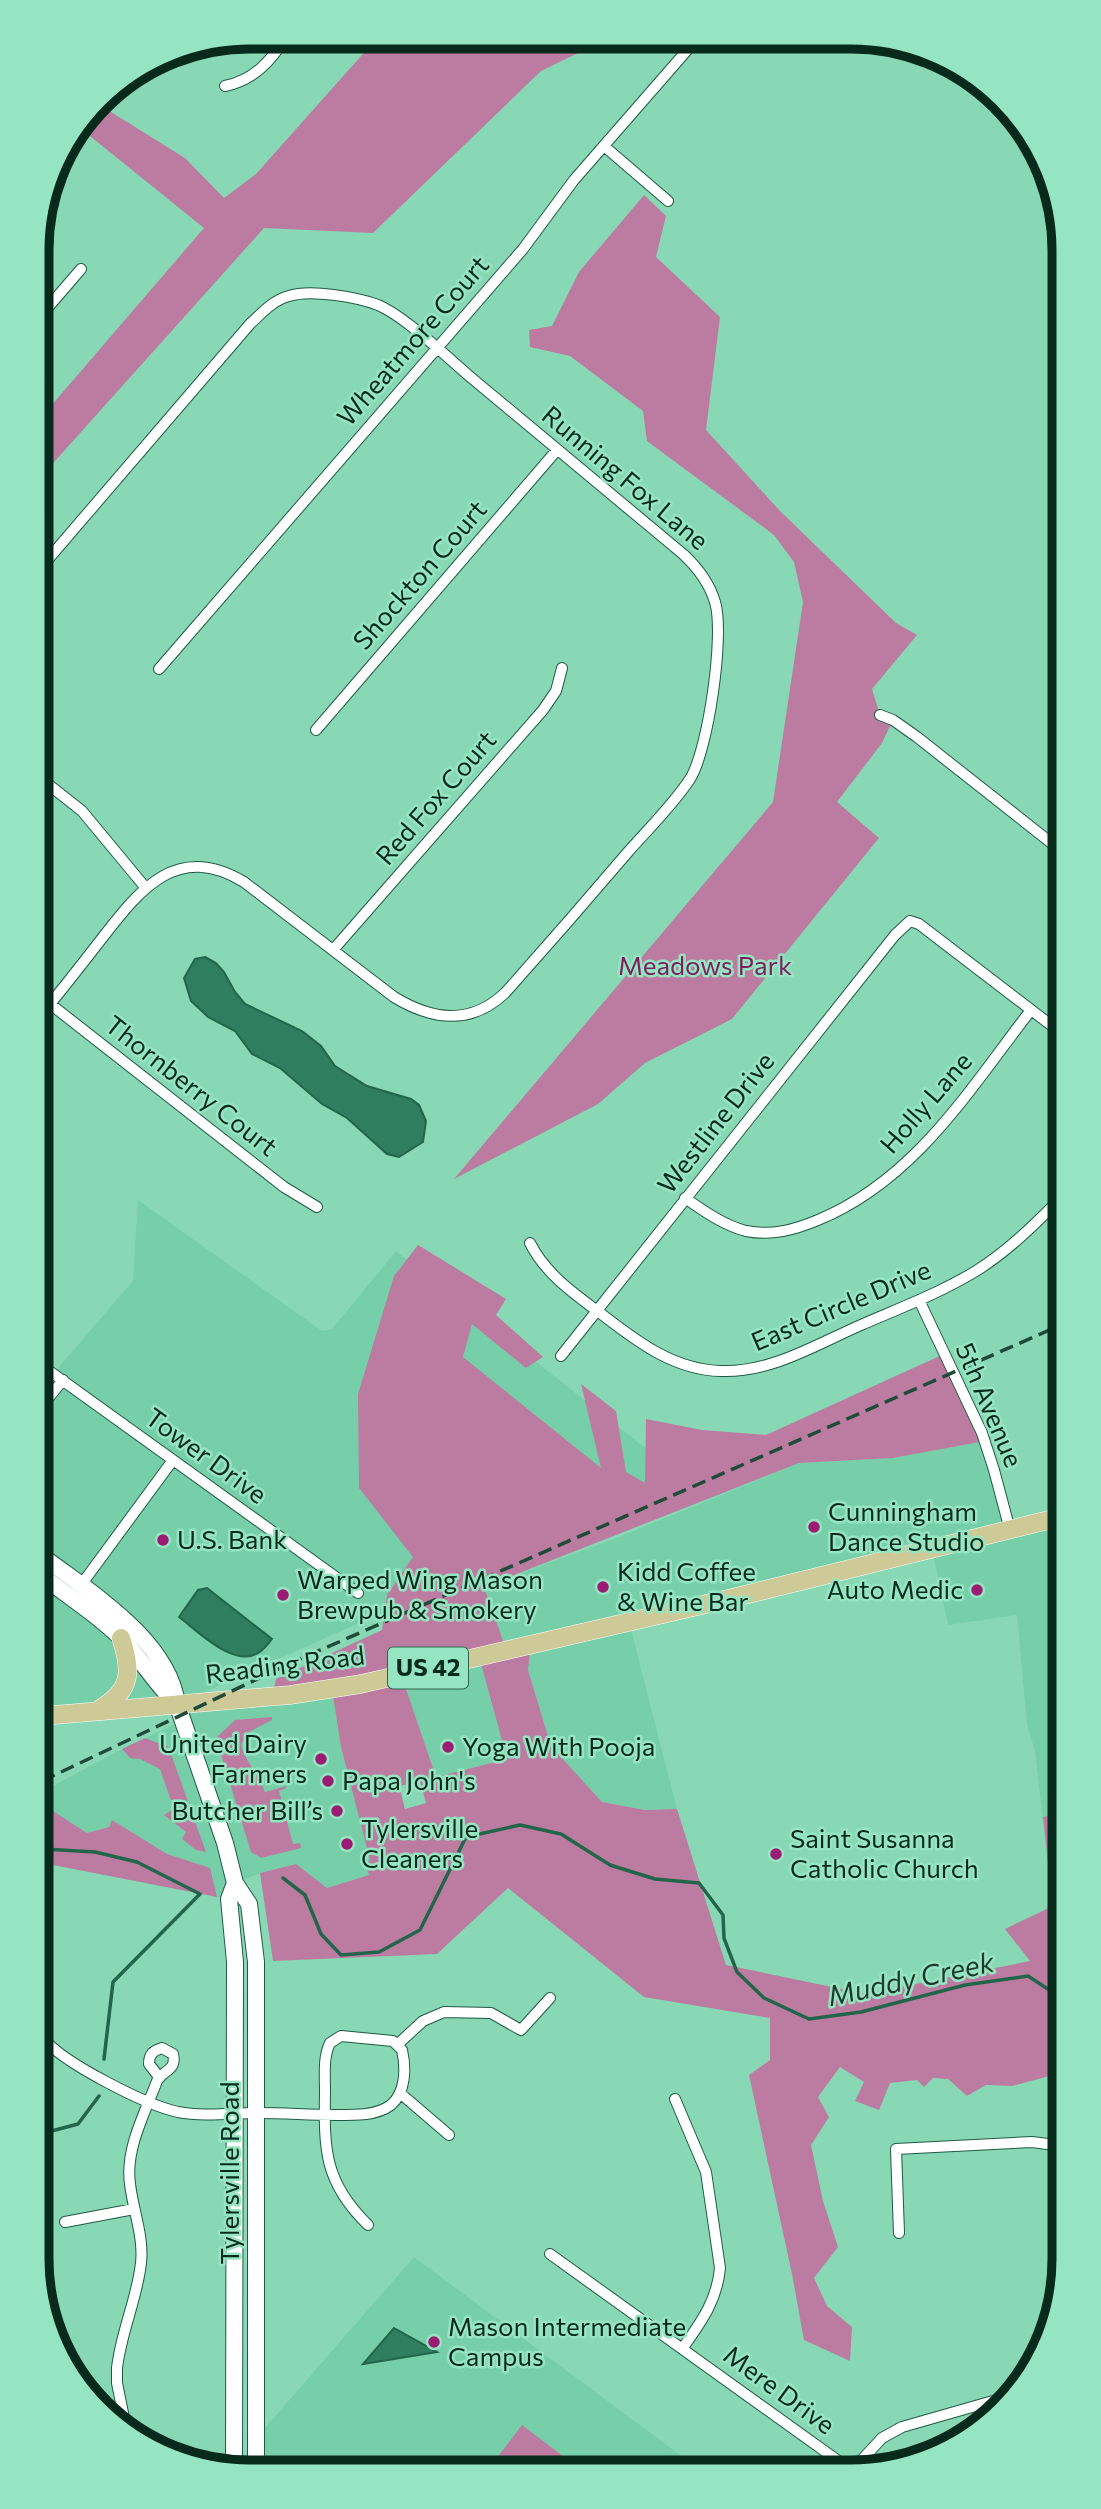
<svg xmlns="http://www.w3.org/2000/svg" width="1101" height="2509" viewBox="0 0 1101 2509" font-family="Commissioner,sans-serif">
<rect width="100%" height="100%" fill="#89d8b5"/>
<!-- built -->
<path fill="#77cfa9" d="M138 1200 322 1331 332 1329 396 1251 683 1478 180 1703 332 1688 370 1860 369 1875 327 1888 296 1864 260 1873 236 1883 229 1899 43 1863 42 1792 122 1749 179 1722 177 1704 42 1716 41 1388 133 1281Z
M985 1441 1010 1529 1061 1517 1063 2000 1005 1929 1053 1906 1035 1751 1027 1725 1017 1615 948 1625 932 1549 629 1622 677 1809 645 1810 602 1802 551 1746 528 1670 531 1644 506 1650 484 1587 619 1537 799 1463 893 1458Z
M480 1656 507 1759 436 1777 401 1674Z
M414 2257 695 2466 256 2468 257 2437Z"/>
<!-- green -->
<path fill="#bc7ca1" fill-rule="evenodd" d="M377 38 607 39 541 71 373 233 264 228 38 480V421L204 228 80 128 98 104 185 158 224 198 256 174Z
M644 195 666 216 656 257 720 317 706 430 780 511 896 623 917 635 872 689 880 715 893 720 882 743 837 802 879 838 732 1019 645 1063 598 1104 454 1179 773 802 803 602 794 562 774 535 647 441 643 411 570 356 530 347 529 330 552 326 579 272Z
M418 1245 506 1299 496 1315 543 1357 526 1368 472 1324 463 1357 601 1468 581 1384 616 1411 626 1472 645 1483 646 1419 702 1430 766 1435 944 1354 985 1441 893 1458 799 1463 484 1587 506 1649 531 1644 528 1670 551 1746 602 1802 645 1810 677 1809 726 1965 866 1994 1030 1961 1005 1929 1053 1906 1043 1817 1062 1813 1063 2094 1057 2074 1012 2086 986 2085 967 2096 948 2079 933 2078 924 2087 917 2080 890 2083 879 2110 855 2101 864 2082 840 2067 818 2097 829 2117 811 2145 823 2201 838 2247 814 2278 827 2306 852 2327 850 2361 804 2340 792 2274 749 2075 770 2060V2018L644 1997 508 1888 437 1954 273 1961 260 1873 296 1864 327 1888 369 1875 366 1865 370 1860 341 1747 332 1689 272 1697 276 1679 382 1630 387 1595 413 1557 359 1488 358 1394 394 1276ZM479 1656 507 1759 436 1777 401 1674ZM420 1782 426 1803 405 1809 399 1786Z
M272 1717V1720L247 1733 241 1745C246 1762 259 1775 265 1792L286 1786V1788L279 1791 293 1844 300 1843 301 1848 261 1858 251 1852 216 1738 235 1720Z
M145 1738 163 1745 165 1743 170 1751 206 1852 196 1850 182 1839 186 1832 164 1815 174 1809 160 1769 140 1759 130 1758 122 1749Z
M42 1804 87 1833 109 1827 112 1820 167 1854 210 1868 217 1897 43 1863Z
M522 2425 576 2466 490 2467Z"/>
<!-- water -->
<path fill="#2f7e5f" stroke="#23654b" stroke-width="2" d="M205 957 216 963 224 972 235 992 245 1004 302 1031 321 1046 335 1066 367 1086 411 1099 419 1105 426 1121 423 1142 399 1157 387 1154 347 1118 322 1104 280 1068 252 1054 235 1031 208 1017 191 1001 184 978 195 959Z
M207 1588 272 1639C269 1643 265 1648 261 1651 236 1671 198 1631 179 1617L198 1590Z
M394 2328 437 2352 363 2364Z"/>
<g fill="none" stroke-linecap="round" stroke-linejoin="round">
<!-- stream -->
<path stroke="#23654b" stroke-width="3.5" d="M43 1849 95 1852 137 1862 200 1894 113 1982 104 2059
M283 1878 305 1895 321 1934 341 1955 379 1952 420 1930 466 1837 520 1825 561 1834 610 1865 655 1879 699 1883 723 1915 724 1938 737 1972 764 1998 809 2019 861 2012 965 1985 1028 1976 1063 1999
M44 2133 78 2124 99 2096"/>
<defs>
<path id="street" d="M225 86C254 80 271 61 286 37
M604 146 668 201
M38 319 81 269
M38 571 250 324C262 313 273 300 289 296 310 289 357 297 378 305 406 317 449 359 474 380 543 438 613 496 683 554 697 567 709 582 715 602 725 634 708 751 690 779 673 805 649 828 628 852 588 899 547 946 505 993 470 1026 432 1020 394 997L244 882C178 842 141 888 103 937 86 959 68 982 50 1004
M159 669 523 249 574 180 696 40
M880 715 893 720 917 737 1059 849
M316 730 557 450
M39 777 82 811 145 887
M333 950 543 710 556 691 562 668
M40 996 284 1187 317 1207
M685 1198C704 1211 723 1225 746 1231 772 1236 794 1230 818 1220 915 1180 969 1090 1031 1010
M530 1243C546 1275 576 1295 604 1316 639 1343 675 1370 721 1371 771 1373 817 1344 861 1325 900 1308 940 1293 976 1271 1008 1251 1034 1225 1060 1199
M919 1300 982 1433 994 1470 1010 1530
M561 1356 895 935 910 921 919 924 1060 1032
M41 1365 358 1593
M41 1407 63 1380
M81 1585 173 1460
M43 2038C63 2063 146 2105 178 2112 204 2117 232 2113 259 2113 294 2113 331 2117 366 2114 374 2113 384 2110 391 2105 406 2092 406 2068 402 2050L393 2041 341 2036 330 2043C323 2057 325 2075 325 2091 324 2150 324 2182 368 2225
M398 2044 423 2021 444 2012 491 2013 521 2030 550 1998
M400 2093 449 2135
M675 2099 706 2172 720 2268C717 2301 701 2322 682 2349
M65 2222 134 2209
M899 2233 896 2149 1032 2142 1063 2146
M550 2254 844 2465
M126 2428 117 2383V2368C121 2332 137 2299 141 2263 144 2237 133 2210 130 2184 125 2149 145 2113 157 2081 164 2069 177 2071 173 2054L162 2048C153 2051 149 2054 149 2064L159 2077
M857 2465 882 2438 902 2427 1014 2395"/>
<path id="secondary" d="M42 1556C90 1593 168 1639 177 1704L225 1843 235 1883 249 1904 256 1962V2468
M42 1576C68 1596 97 1614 120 1637 141 1658 155 1684 177 1704
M234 2468 235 1962 229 1899 235 1883"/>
<path id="primary" d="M100 1709C132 1690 132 1671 121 1638
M42 1716 290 1695 361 1684 732 1598 1061 1517"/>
</defs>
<!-- street casing -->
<use href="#street" stroke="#1e5b44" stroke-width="12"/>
<!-- secondary casing -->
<use href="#secondary" stroke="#1e5b44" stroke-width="18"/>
<!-- primary casing -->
<use href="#primary" stroke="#fff" stroke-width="19"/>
<!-- street -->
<use href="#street" stroke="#fff" stroke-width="10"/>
<!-- secondary -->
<use href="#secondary" stroke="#fff" stroke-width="16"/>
<!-- primary -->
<use href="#primary" stroke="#ceca97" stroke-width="18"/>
<!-- rail -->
<path stroke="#204a39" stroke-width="3.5" stroke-dasharray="14 7" stroke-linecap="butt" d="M42 1781 291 1663 1061 1325"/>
</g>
<!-- markers -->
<g fill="#9b1d73" stroke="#96e5c2" stroke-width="2.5">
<circle cx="814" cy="1527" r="7"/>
<circle cx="163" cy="1540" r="7"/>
<circle cx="603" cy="1587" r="7"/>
<circle cx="977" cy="1590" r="7"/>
<circle cx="283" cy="1595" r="7"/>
<circle cx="448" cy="1747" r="7"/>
<circle cx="321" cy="1759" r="7"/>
<circle cx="328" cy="1781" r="7"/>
<circle cx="337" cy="1811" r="7"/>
<circle cx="347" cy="1844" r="7"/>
<circle cx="776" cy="1854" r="7"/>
<circle cx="434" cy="2342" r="7"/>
</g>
<g text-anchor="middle" stroke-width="5" stroke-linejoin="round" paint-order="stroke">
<!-- shield labels -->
<rect fill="#96e5c2" stroke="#33624e" stroke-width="2" x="388" y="1647.5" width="80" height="41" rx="5"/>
<g font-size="24" font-weight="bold" fill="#082a1d">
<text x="428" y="1676">US 42</text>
</g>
<!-- street labels -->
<g font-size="26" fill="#082a1d" stroke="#96e5c2">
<text transform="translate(413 341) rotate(-49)" y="9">Wheatmore Court</text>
<text transform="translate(625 478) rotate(40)" y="9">Running Fox Lane</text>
<text transform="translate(420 575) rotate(-49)" y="9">Shockton Court</text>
<text transform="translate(436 798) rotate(-49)" y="9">Red Fox Court</text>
<text transform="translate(191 1086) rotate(38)" y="9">Thornberry Court</text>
<text transform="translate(926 1103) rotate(-49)" y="9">Holly Lane</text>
<text transform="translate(716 1123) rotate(-52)" y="9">Westline Drive</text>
<text transform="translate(841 1306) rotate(-23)" y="9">East Circle Drive</text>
<text transform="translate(989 1405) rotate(67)" y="9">5th Avenue</text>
<text transform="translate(206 1456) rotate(36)" y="9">Tower Drive</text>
<text transform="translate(285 1665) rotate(-7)" y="9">Reading Road</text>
<text transform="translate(230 2173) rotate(-90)" y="9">Tylersville Road</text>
<text transform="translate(779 2390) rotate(36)" y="9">Mere Drive</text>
</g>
<!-- park labels -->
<g font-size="26" fill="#7e1e5e" stroke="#96e5c2">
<text x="705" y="975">Meadows Park</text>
</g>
<!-- poi labels -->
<g font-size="26" fill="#082a1d" stroke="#96e5c2" text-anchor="start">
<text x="828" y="1521">Cunningham<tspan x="828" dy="30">Dance Studio</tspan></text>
<text x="177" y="1549">U.S. Bank</text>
<text x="617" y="1581">Kidd Coffee<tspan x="617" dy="30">&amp; Wine Bar</tspan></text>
<text x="297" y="1589">Warped Wing Mason<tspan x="297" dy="30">Brewpub &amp; Smokery</tspan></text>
<text x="963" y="1599" text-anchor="end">Auto Medic</text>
<text x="307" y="1753" text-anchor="end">United Dairy<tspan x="307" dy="30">Farmers</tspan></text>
<text x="462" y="1756">Yoga With Pooja</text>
<text x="342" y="1790">Papa John's</text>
<text x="323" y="1820" text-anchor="end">Butcher Bill’s</text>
<text x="361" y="1838">Tylersville<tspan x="361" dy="30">Cleaners</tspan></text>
<text x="790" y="1848">Saint Susanna<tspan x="790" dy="30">Catholic Church</tspan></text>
<text x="448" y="2336">Mason Intermediate<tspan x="448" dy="30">Campus</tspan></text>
</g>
<!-- water labels -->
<g font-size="28" font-style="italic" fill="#1f372d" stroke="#96e5c2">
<text transform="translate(911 1979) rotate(-12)" y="10">Muddy Creek</text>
</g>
</g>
<!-- crop -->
<path d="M0 0H1101V2509H0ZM250 49H851A201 201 0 0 1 1052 250V2259A201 201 0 0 1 851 2460H250A201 201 0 0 1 49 2259V250A201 201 0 0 1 250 49Z" fill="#96e5c2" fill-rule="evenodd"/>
<path fill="none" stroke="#082a1d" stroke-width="9" d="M250 49H851A201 201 0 0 1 1052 250V2259A201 201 0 0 1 851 2460H250A201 201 0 0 1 49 2259V250A201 201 0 0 1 250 49Z"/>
</svg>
